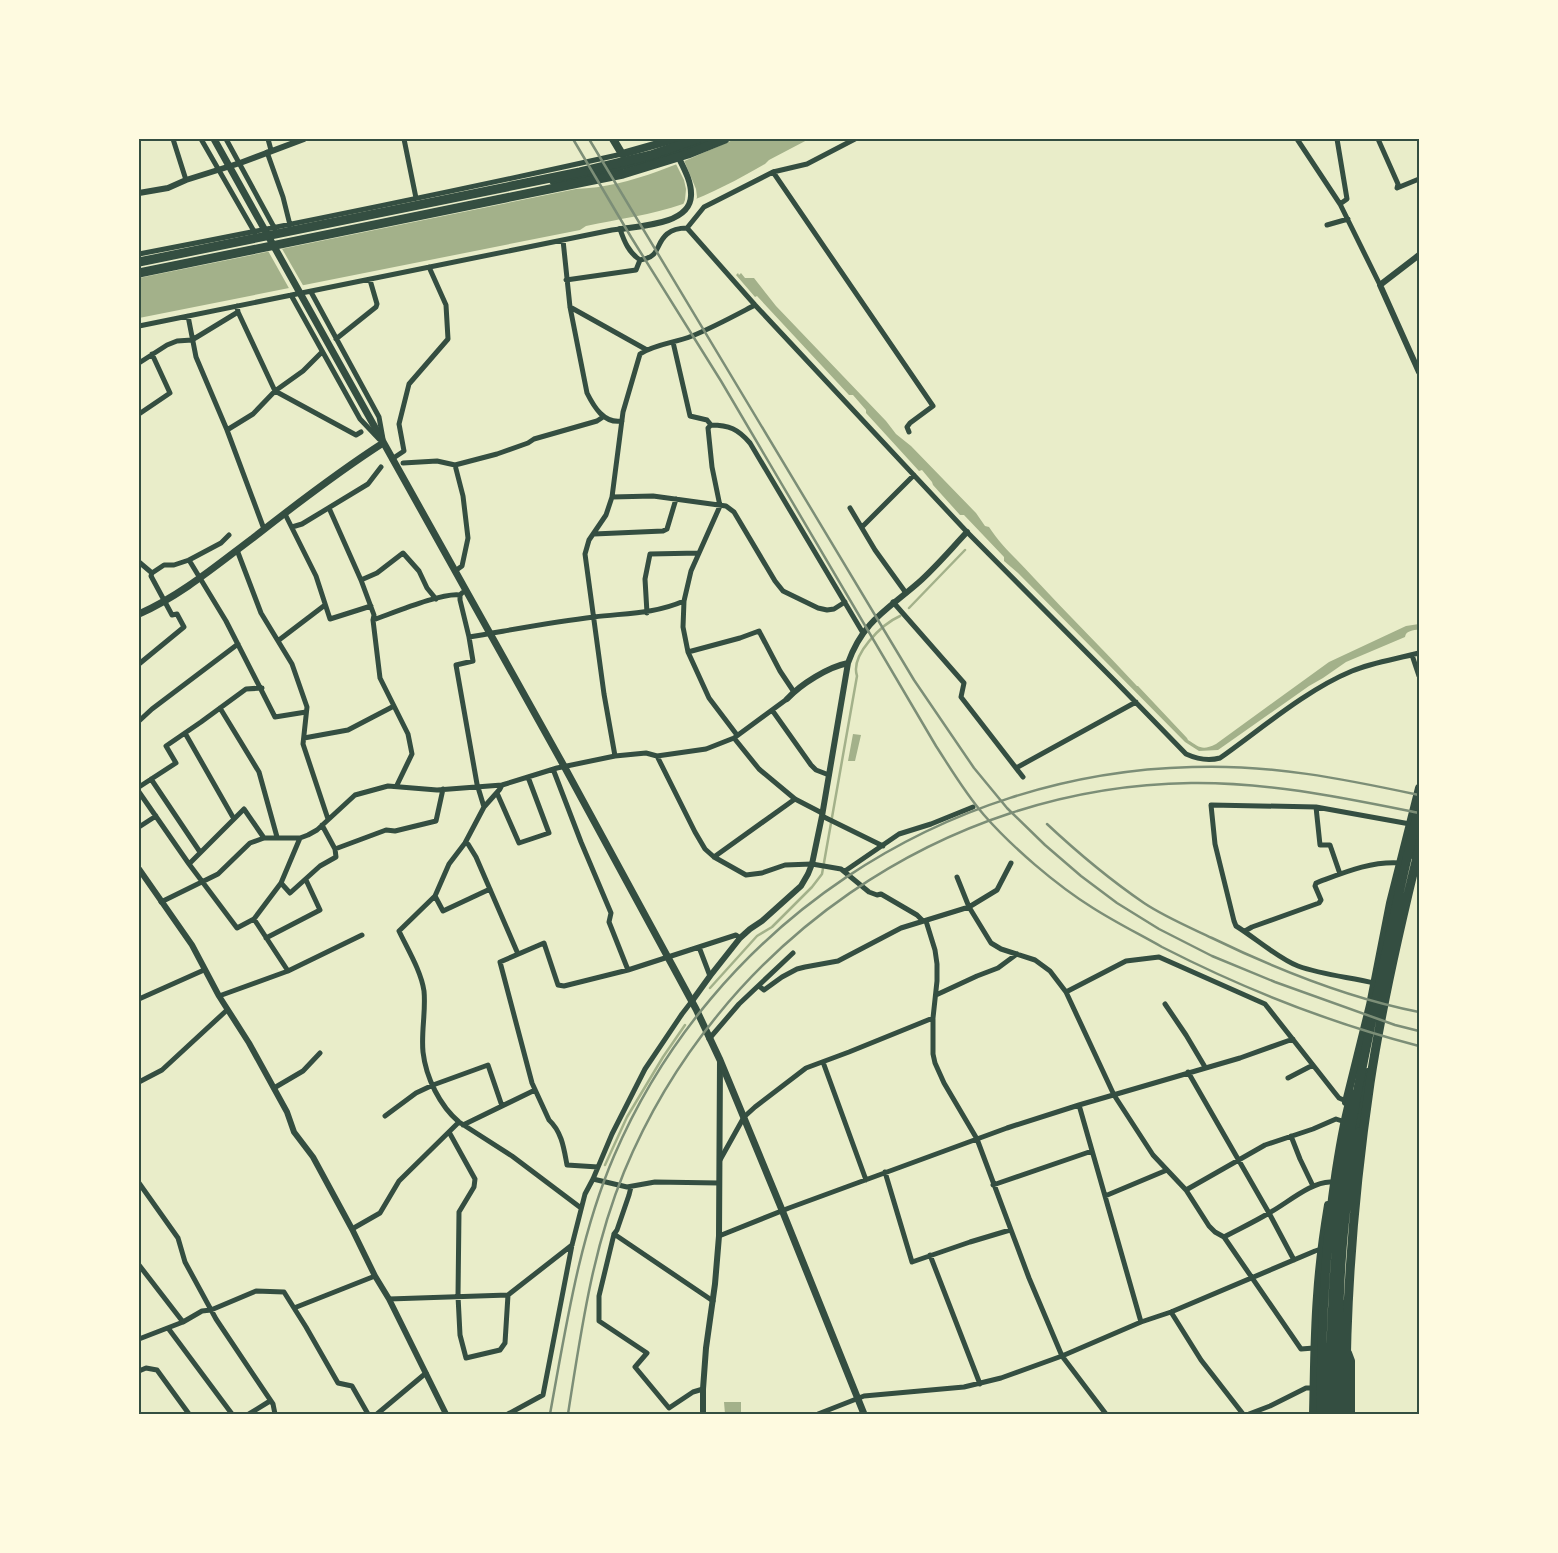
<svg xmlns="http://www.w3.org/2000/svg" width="1558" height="1553" viewBox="0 0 1558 1553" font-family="'Fira Sans Condensed',sans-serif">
<rect width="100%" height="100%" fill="#e9edc9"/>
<!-- water -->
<path fill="#a3b18a" d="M735 139H809L769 160 765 164C739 179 711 194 683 204 652 215 618 219 586 226L580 230 139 318V278L576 189C632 187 684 161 735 139Z
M738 273 739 275 741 273 745 278H754L776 306 886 421 896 434 911 446 976 513 985 526 989 527C1001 546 1019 561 1034 578 1068 615 1103 649 1137 686H1138L1187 738 1188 740C1199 747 1202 751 1216 744L1329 662 1406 626 1419 624V629C1413 631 1406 630 1405 637L1346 662 1323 678 1309 686 1218 750 1199 751 1185 742 1018 573 1004 561V557L964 515H960L933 485 932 482 922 470 919 471 866 413V410L853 395H849L757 296 755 297 736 275Z
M853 734 861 735 855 761H848Z
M724 1402H741V1414H725Z"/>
<!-- pier -->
<path fill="#e9edc9" d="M683 158 696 189 697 197 696 201 685 206 683 205 685 200 686 189 684 180 675 162Z
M281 247 304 287 290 290 267 249Z"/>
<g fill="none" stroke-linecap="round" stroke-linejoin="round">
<!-- stream -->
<path stroke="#a3b18a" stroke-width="2.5" d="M909 608 965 550
M710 988 757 936 772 927 812 887 822 874 857 676C850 655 882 624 900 616
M605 1165 627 1117 663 1057 685 1025"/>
<!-- minor -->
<path stroke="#344e41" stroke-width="5" d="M173 139 186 180
M201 139 255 233
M226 139 275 229
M268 139 271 150
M404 139 416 198
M1297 139 1340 204 1380 285
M1337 139 1347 199 1340 204
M1378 139 1398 184 1397 188 1419 179
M267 152 283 197 290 225
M773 172 933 406 910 423 907 427 909 432
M550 177 552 182C564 183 578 178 590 176 631 166 672 154 712 139
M1327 225 1348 219
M687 228 704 207 712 203 773 172 807 164 855 139
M563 240 570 307 587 393C594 407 604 424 622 421
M139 254C300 223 461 190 622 154
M566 280 636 270 640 260
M311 292 379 417 383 439
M291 295 360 419 379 439
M237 306 238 312 275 391 356 435 361 432
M570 307 647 350
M188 316 196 357 227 430 264 529
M139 326 612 230 620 229C624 241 629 253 640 260 661 257 655 244 667 234 673 229 680 228 687 228L755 305 967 532 1115 681 1186 754C1197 759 1209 761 1220 758 1261 729 1306 690 1352 671 1373 662 1397 659 1419 653
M336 339 376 307 377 304 370 280
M673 342 690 416 707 420 711 425
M139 363 167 345 177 341 192 340 238 312
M139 414 170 393 152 354
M227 430 253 414 275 391 303 371 322 352
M392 459 404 451 399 424 409 384 448 339 446 305 429 267
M403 463 437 461 455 465 497 454 528 443 534 439 597 421 603 417
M455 465 463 496 468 538 462 566 455 571
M612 497 653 496 726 506 734 512 775 581 783 591 818 608 827 610 834 609 845 602
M329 508 361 580 374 615 373 620 380 678 408 734 412 754 397 785
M850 508 875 550 906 593
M285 514 316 576 330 619 371 606
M292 527 302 524 368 484 381 467
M862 527 914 475
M594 534 663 531 667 529 676 499
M237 550 261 613 292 664 307 707 303 744 328 819
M189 560 226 621 275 717 306 712
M139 562 152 573
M361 580 377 573 403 553 419 571 427 588 436 599
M460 595V600L469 637 473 661 456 665 477 784 484 807
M893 602 964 683 961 697 1023 777
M647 613 645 579 650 554 699 553
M373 620C393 613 443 592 460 595L462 593
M469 637C511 630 552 622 594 617 626 613 654 614 684 601
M279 640 325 605
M688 652 740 638 759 631 780 671 794 692
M1412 655 1419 676
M139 664 184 627 177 614 172 615 151 576 152 573 164 565H174L189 560 221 543 229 535
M220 708 259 772 277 837
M772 710 811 765 816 770 829 775
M139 721 152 709 238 644
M185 733 234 819
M737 735 709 698 688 652 683 627 684 601 691 571 720 506 712 467 708 428 711 425C729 425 738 429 750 443L863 633
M304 738 348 730 394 706
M734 738 759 769 795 799 822 813
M615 756 604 694 585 554 589 540 606 515 612 497 623 412 640 354C655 344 675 343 692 336 714 327 734 316 755 305
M657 756 695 832 705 849 714 857 746 875 762 873 785 865 812 864 841 869 869 892 877 895 881 894 917 915 923 921
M1016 768 1136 702
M553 769 581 842 611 913 609 922 628 970
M151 779 200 852
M502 785 500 789 484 807 465 843 449 864 435 896 399 931C408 950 421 971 424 991 426 1011 421 1032 423 1052 426 1078 440 1106 459 1122L512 1156 581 1208
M139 787 176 763 166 746 201 722 246 689 262 688
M139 792 189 864 237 928 254 919 288 971
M497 793 519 843 549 833 528 777
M1316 807 1211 805 1215 844 1234 921 1236 926C1254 937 1279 959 1298 966 1323 975 1349 977 1374 983
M822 816 883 846
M139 827 156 816
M465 843 468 844 476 857 518 954
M335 849 386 830 395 831 436 821 443 789
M714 857 795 799
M189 864 244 809 264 838
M845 871 899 834 931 824 973 807
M1340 874 1330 845H1320L1316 807 1410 824
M957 877 969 907 991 943 1001 949 1035 960 1050 971 1066 992 1114 1095 1153 1155 1186 1190 1209 1226 1215 1232 1224 1237 1301 1349 1314 1348
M281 883 290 893 320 866 336 857 335 849 322 825
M435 896 443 911 490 889
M161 902 218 874 250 843 264 838H300L308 835 317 830 355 795 388 786 437 790 502 785 557 768 615 756 646 753 657 756 706 749 734 738 787 699
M254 919 281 883 300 838
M926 921 935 950 937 964V981L933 1018V1054L935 1063 944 1083 977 1139 1029 1278 1062 1356 1106 1414
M1245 931 1252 927 1319 903 1321 900 1315 886 1316 883C1343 873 1370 861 1400 863
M266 938 320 910 306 880
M699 947 710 976
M759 986 764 990 782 977 797 969 805 967 838 961 901 928 969 907 997 890 1011 863
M1066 992 1126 961 1159 957 1265 1004 1335 1093 1339 1098 1346 1101
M936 995 977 976 998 968 1017 954
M219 996 288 971 362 935
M139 999 204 970
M1165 1004 1186 1035 1205 1067
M709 1039 739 1004 793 953
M823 1062 866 1180
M1188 1072 1269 1213 1294 1260
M1288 1078 1313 1065
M139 1082 162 1070 227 1010
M274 1088 303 1071 320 1053
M1079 1105 1141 1322
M385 1116 416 1093 433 1085 488 1065 502 1106
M463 1125 535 1090
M449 1132 475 1179 474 1187 459 1212 458 1296 460 1335 466 1358 500 1350 505 1343 508 1295
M1291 1136 1300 1159 1313 1186
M720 1160 744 1117 755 1107 806 1068 849 1052 933 1018
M598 1167 567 1165C564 1149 562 1132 549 1120L532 1083 500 962 544 943 558 985 564 986 628 970 736 935 740 938
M885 1172 912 1262 970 1242 1010 1230
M593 1179 627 1187 655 1182 719 1183
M139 1183 178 1238 185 1262 216 1319 273 1404 275 1414
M993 1185 1092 1151
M631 1187 629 1195 617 1230 614 1234 599 1296V1321L647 1353 635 1367 669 1408 693 1392 703 1389
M1186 1190 1265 1145 1313 1129 1336 1119 1342 1121
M1105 1196 1167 1170
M352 1229 380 1213 399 1181 459 1122
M614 1234 713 1301
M719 1236 789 1208 1007 1128 1079 1105 1240 1058 1293 1039
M1224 1237C1239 1229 1254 1222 1269 1213 1286 1204 1312 1181 1331 1182
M930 1255 980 1384
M139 1265 183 1322
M389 1299 508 1295 572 1245
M294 1308 306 1327 338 1383 352 1386 368 1414
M1171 1312 1201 1360 1243 1414
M168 1328 232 1414
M139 1339 183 1322 202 1311 211 1310 256 1291 284 1292 294 1308 375 1276
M139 1371 146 1368 157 1370 189 1414
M249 1414 270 1401
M377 1414 426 1373
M508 1414 543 1395 572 1245 585 1194 593 1179 612 1134 645 1069 682 1014 692 1001
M818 1414 864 1396 964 1387 1001 1378 1062 1356 1141 1322 1171 1312 1315 1251 1321 1249
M1249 1414 1270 1406 1306 1388H1314"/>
<!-- tertiary -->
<path stroke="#344e41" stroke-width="6" d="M139 193 168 188 186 180 240 163 304 139
M620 229C641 226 690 224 691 196 692 181 682 165 676 152
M1419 255 1380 285 1419 372
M787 699C801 684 828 667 848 663
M139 869 192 945 219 996 249 1043 287 1112 294 1132 313 1157 352 1229 375 1276 389 1299 446 1414
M692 1001 710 976 740 938 750 929 762 921 801 886 808 874 812 864 822 816 848 663C863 621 887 610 918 583 936 567 951 549 967 532
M703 1414V1389L706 1348 715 1284 719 1236 720 1060"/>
<!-- secondary -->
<path stroke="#344e41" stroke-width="7" d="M214 139 564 766 696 1009 720 1060 782 1210 864 1414
M139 614C180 596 217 565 253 538 295 505 338 472 383 443"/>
<!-- primary -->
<path stroke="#344e41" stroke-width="8" d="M613 139 622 154 675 139
M1413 855 1419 830
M1346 1102 1370 1005 1390 903 1419 788
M1357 1137 1368 1072
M1342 1335 1343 1304
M1348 1353 1351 1361V1414
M1313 1414C1314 1375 1314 1335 1317 1296 1319 1265 1323 1235 1328 1205"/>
<!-- motorway -->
<path stroke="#344e41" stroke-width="9" d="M139 262 580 172 651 155 697 139
M139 273 623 174 688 154 725 139
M1321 1414C1321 1334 1324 1253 1336 1173 1340 1147 1344 1120 1352 1094
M1329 1414C1331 1327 1334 1240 1347 1153 1354 1103 1365 1054 1375 1004 1389 938 1403 873 1419 808
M1337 1414C1338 1320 1338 1223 1359 1132
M1346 1414C1345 1304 1354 1192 1370 1083 1382 1004 1400 926 1419 849"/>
<!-- rail -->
<path stroke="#7c8e77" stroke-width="2.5" d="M573 139 631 237 721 381 936 746C951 769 965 793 984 815 1012 847 1056 885 1093 908 1115 922 1139 934 1162 947 1244 989 1330 1023 1419 1046
M589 139 914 680 974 768 1007 808 1045 845 1081 876 1117 903 1159 929 1212 956 1275 982 1395 1025 1419 1031
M1047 824C1078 853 1109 879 1144 903 1165 917 1189 927 1212 938 1278 970 1347 998 1419 1012
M550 1414C566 1327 579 1238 614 1156 713 925 942 773 1192 767 1270 764 1344 779 1419 795
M568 1414C581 1332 592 1250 624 1172 718 944 943 786 1191 783 1269 782 1344 798 1419 813"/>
</g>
<!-- border -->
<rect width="1558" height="1553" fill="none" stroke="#fefae0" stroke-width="280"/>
<rect x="140" y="140" width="1278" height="1273" fill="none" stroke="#344e41" stroke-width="2"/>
</svg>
